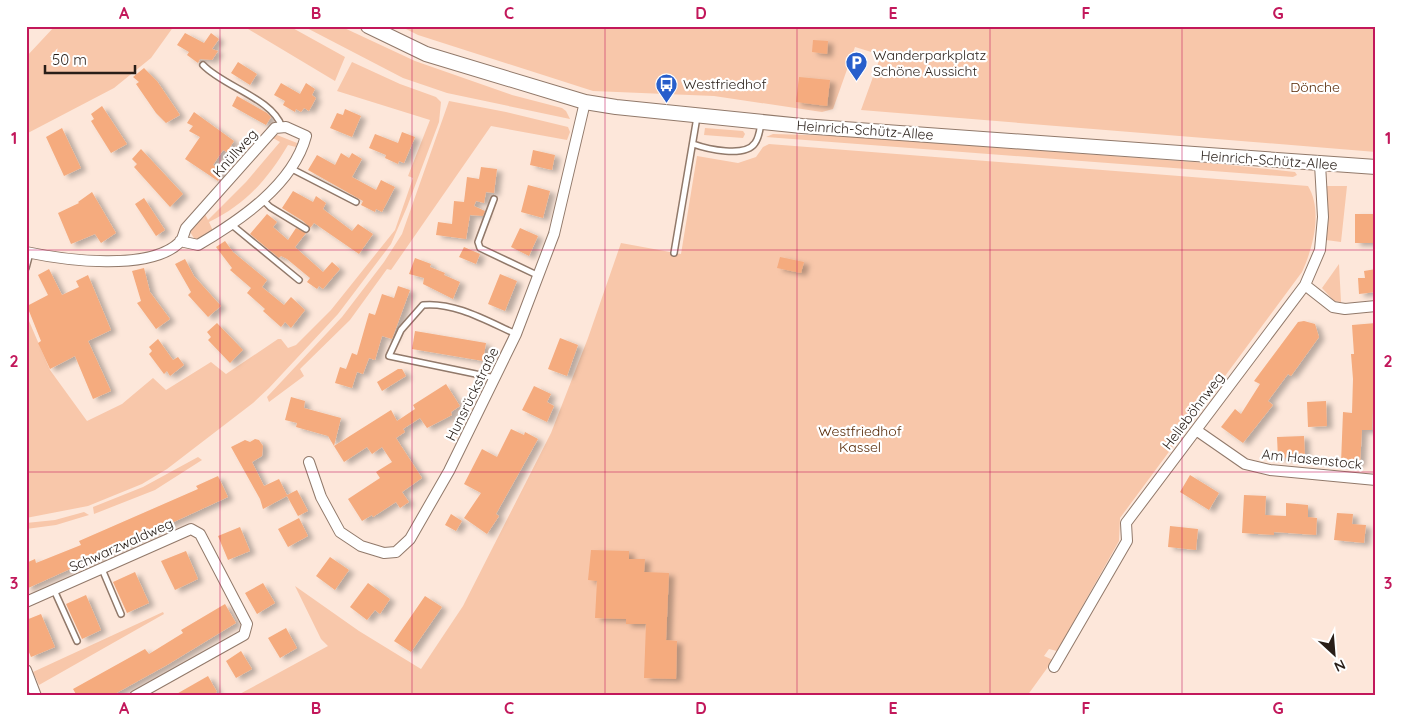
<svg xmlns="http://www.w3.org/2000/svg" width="1402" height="722" viewBox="0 0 1402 722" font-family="Quicksand,sans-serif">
<defs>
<filter id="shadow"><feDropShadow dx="5.5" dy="3" stdDeviation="2.5" flood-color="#0004"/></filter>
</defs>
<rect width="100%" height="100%" fill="#fde7da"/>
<!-- green -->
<path fill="#f8c7aa" d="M55 26H174L151 58 114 88 26 134V57Z
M243 26H289L345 57 335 81Z
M303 26H340L415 61 512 95 562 108 566 111 570 119 447 93 403 78Z
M400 26H1376V152L861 110 881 55 855 47 833 109 822 112 714 96 593 91 418 35Z
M352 62 400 84 436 97 441 102 439 122 407 207 391 244 338 314 269 388 253 403 167 469 142 484 88 506 26 518V314L50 370 87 421 122 404 153 378 166 390 211 362 226 374 278 339H281L288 348 296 345 331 310 395 230 413 178 408 176 430 120 337 91Z
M449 101 506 112 568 127 570 132 567 140 491 126 391 270 387 269 350 320 300 369 304 376 269 402 267 397 342 317 384 262 402 234Z
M705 128 743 131 745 134 743 138 704 135Z
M773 134 844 136 1220 164 1295 172 1297 175 1293 177 766 137Z
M277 135 297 143 296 147 288 145C268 179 245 205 209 222L213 231 195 240 189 230 205 214 208 220 246 182 280 142 273 138Z
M769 144 1308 186C1323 211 1313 248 1302 272L1120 518 1119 541 1057 651 1049 649 1044 656 1053 660 1027 696H236L328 646 321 639 295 586 359 631 421 669 463 606 551 433 588 338 621 243 681 254 697 156 738 163 756 157 763 147Z
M1327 186H1347L1341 242 1326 240Z
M1339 264 1341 302 1334 301 1322 288Z
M198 457 202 460 155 490 94 514 93 507 143 487Z
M84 512 89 515 56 525 26 529V523L55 520Z
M163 612 164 614 39 685 33 672Z"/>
<!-- building -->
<path fill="#f5ab7e" filter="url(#shadow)" d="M185 33 204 43 211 33 219 39 212 49 218 51 212 60 200 59 198 63 187 55 189 52 177 45Z
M813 40 828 41 827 54 812 52Z
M238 62 257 74 250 85 231 73Z
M144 68 157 81 180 115 166 123 156 113 136 84 139 82 133 77Z
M799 77 830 80 827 106 796 102Z
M281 83 300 94 306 83 315 89 312 95 316 98 309 111 304 108 301 112 296 109 295 112 283 105 285 101 274 95Z
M237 96 267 113 271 117 266 125 232 106Z
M102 106 127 144 111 153 91 121 94 119 91 114Z
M345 109 361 116 352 137 330 128 337 113 343 115Z
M194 112 234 141 227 152 223 150 213 165 223 172 218 181 185 159 200 137 189 131 193 126 187 123Z
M62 128 81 168 64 176 46 137Z
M402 132 415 137 404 163 399 161 398 164 385 158 386 155 369 148 375 134 398 143Z
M141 149 183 194 170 207 134 167 137 164 132 159Z
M533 150 555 155 552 170 530 165Z
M341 153 349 158 352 153 362 159 352 177 376 190 381 180 395 187 382 212 376 209 375 212 361 205 363 201 308 170 317 155 335 165Z
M481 167 497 169 494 193 486 192 484 203 476 201 474 206 485 211 483 216 470 215 466 239 436 235 438 222 452 224 454 201 464 202 467 177 479 179Z
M528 185 550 191 543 218 521 212Z
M293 191 313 202 316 196 326 203 323 209 352 231 358 224 373 234 359 254 314 223 310 228 303 221 282 208Z
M92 192 116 233 101 243 95 234 71 244 58 213 79 203 78 202Z
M144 198 165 230 156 236 135 204Z
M267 214 277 222 273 227 288 240 296 228 306 233 295 247 323 272 332 262 340 269 323 289 319 286 317 289 307 282 310 278 287 259 281 256 279 258 250 234Z
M1355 214H1376V243H1355Z
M520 228 538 236 529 256 511 247Z
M225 241 233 252 267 280 262 287 284 305 291 297 305 310 291 328 285 322 281 327 263 311 265 309 247 293 251 288 230 270 232 268 216 247Z
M464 247 480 254 476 264 459 257Z
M780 257 804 262 801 273 777 268Z
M415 258 431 264 430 267 445 273 444 275 460 282 453 299 423 284 424 278 409 274Z
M185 259 194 276 221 306 208 317 188 295 191 292 175 264Z
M144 268 150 292 170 319 156 329 137 303 141 301 132 271Z
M49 269 62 295 79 287 76 281 88 275 111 330 88 341 111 391 93 399 75 356 50 369 38 343 41 341 27 306 48 295 38 275Z
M1376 269V292L1359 294 1358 278H1365L1364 271Z
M500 274 517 281 505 311 488 304Z
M398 286 410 290 392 339 382 336 375 360 369 358 363 374 357 372 352 388 335 383 340 367 346 369 352 353 357 355 369 313 375 315 382 294 394 298Z
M1304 321 1315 324 1319 337 1291 376 1288 374 1268 401 1273 405 1243 443 1221 427 1235 409 1241 414 1260 384 1254 381 1298 322Z
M217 323 243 350 230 363 208 340 211 337 207 332Z
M1376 323V408H1373L1372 430H1362L1360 464 1341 463 1343 412 1352 413 1353 379 1351 354H1354L1352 325Z
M415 331 486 343 483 361 412 349Z
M560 338 578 345 567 376 548 369Z
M158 339 173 360 178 357 184 365 170 376 167 371 164 374 149 354 152 351 149 347Z
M398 369H402L406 376 382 391 377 382Z
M446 384 460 406 451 412 452 415 427 428 420 418 403 429 405 432 396 438 422 478 402 492 409 502 400 508 396 502 373 517 372 515 362 521 348 499 380 478 376 472 392 462 382 447 372 454 367 447 344 462 334 446 391 410 397 421 415 409 413 405Z
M534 386 551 394 547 402 554 406 547 422 522 410Z
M291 397 305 401 304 408 341 418 334 446 328 436 296 427 297 423 285 420Z
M1326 401 1327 426 1308 427 1307 402Z
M511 429 524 435 525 432 538 439 496 514 499 516 487 534 464 518 481 493 464 484 482 449 497 457Z
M1304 436 1305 457 1278 458 1277 437Z
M255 439 259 440 263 446 262 456 252 462 264 486 279 479 287 495 297 490 308 511 298 516 287 496 263 509 260 499 231 447 245 440 250 442Z
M1190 475 1219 493 1209 510 1180 492Z
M218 476 228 497 100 556 87 562 86 558 69 565 70 569 26 589V563L35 559 36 563 81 545 79 541 198 489 196 486Z
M1244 495 1266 496 1265 515 1286 516V503L1308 505V517L1317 518 1316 535 1274 532V535L1242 533Z
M1337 513 1353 514 1352 524 1366 525 1364 543 1334 540Z
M451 514 462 521 456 531 445 525Z
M299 518 308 536 288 547 278 529Z
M1170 526 1198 529 1196 550 1168 547Z
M240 527 250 551 228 560 218 536Z
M591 550 629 551V559H645L644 572 669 573 666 640 677 641 676 679 644 678 646 624H626V619L595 618 597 581 588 580Z
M186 551 198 579 175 590 161 561Z
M330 557 349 570 335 590 316 576Z
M135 572 149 603 127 613 113 582Z
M263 583 275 603 257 614 245 593Z
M368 583 390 599 380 614 375 610 367 620 350 607Z
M86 595 101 630 82 639 66 604Z
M425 596 442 607 411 652 394 641Z
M225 604 236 623 167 665 111 696H77L73 689 145 649 149 654 183 633 181 630Z
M41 614 55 647 31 657 26 645V620Z
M286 628 297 648 280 658 268 638Z
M241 651 252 669 236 678 226 661Z
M208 676 217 692 210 696H173Z"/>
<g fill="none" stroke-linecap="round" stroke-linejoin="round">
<defs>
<path id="lane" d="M203 65C224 87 272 98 282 127
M693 144C707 149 745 158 755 143 759 138 760 129 761 123
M290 168 356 202
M494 199 478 242 480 248 539 276
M263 200 270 207 306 229
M232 225 299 280
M674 253 697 117
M26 268 30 253
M495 378 389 356 401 330 423 305C455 302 487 321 516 334
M102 569 121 614
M54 590 77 641"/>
<path id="street" d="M26 252C64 260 150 272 180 242 183 239 184 232 186 228L275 128 286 127 306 136C293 185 239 221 198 245L180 241
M1305 285 1333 307 1345 309 1376 306
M1196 430 1245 464 1270 470 1376 480
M309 462 321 497 340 532 361 546 384 553 396 552 410 539 449 471 516 334 554 234 585 102
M26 602 191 529 200 534 247 624 244 635 135 696
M1054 667 1127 541 1126 523 1305 285 1320 250 1323 217 1320 164
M26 670 36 696"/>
<path id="secondary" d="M368 26 426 54 585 102 616 107 802 126 1376 167"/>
</defs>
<!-- lane casing -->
<use href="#lane" stroke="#91796a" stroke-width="8"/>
<!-- street casing -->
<use href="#street" stroke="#91796a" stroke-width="12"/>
<!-- secondary casing -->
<use href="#secondary" stroke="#91796a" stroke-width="16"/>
<!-- lane -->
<use href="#lane" stroke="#fff" stroke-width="5"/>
<!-- street -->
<use href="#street" stroke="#fff" stroke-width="10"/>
<!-- secondary -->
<use href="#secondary" stroke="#fff" stroke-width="14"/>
</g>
<!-- grid -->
<path fill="none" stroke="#c2185b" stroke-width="1" stroke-opacity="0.55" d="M220 26V696M412 26V696M605 26V696M797 26V696M990 26V696M1182 26V696M26 250H1376M26 472H1376"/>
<!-- icons -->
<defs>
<symbol id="parking-pin" viewBox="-11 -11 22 30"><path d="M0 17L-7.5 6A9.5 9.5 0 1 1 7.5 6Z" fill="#275ecb" stroke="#fff"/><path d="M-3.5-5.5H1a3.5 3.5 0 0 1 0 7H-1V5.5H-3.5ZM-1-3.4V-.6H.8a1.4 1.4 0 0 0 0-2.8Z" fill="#fff"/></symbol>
<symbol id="bus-pin" viewBox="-11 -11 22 30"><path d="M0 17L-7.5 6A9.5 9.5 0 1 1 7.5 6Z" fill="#275ecb" stroke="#fff"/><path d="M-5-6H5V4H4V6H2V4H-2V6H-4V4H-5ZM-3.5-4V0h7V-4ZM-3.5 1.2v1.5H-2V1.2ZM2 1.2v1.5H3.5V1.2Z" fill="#fff"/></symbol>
</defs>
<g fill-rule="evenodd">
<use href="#parking-pin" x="844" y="50" width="25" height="34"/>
<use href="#bus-pin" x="654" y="72" width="25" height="34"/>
</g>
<g text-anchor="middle" stroke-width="4.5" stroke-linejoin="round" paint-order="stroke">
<!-- poi labels -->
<g font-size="14" fill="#281e18" stroke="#fff" text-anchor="start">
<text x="873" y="60">Wanderparkplatz<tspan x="873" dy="16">Schöne Aussicht</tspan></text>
<text x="683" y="89">Westfriedhof</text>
</g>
<!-- park labels -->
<g font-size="14" fill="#552704" stroke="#fff">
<text x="1315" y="92">Dönche</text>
<text x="860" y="436">Westfriedhof<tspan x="860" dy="16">Kassel</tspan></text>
</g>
<!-- street labels -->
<g font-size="14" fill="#281e18" stroke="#fff">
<text transform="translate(865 130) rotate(4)" y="5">Heinrich-Schütz-Allee</text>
<text transform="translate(235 153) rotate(-48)" y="5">Knüllweg</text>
<text transform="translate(1269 160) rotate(4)" y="5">Heinrich-Schütz-Allee</text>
<text transform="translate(472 394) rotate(-64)" y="5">Hunsrückstraße</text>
<text transform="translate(1193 411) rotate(-53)" y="5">Helleböhnweg</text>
<text transform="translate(1312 459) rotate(6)" y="5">Am Hasenstock</text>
<text transform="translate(121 545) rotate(-24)" y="5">Schwarzwaldweg</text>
</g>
</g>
<!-- border -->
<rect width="1402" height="722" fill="none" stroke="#ffffff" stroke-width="55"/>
<!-- north arrow -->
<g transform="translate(1334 654) rotate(154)" stroke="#ffffff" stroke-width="4" paint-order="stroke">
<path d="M0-4L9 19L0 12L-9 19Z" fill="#281e18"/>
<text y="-8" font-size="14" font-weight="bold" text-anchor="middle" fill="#281e18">N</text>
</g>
<!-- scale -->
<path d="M45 65v8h90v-8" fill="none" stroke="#281e18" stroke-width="2.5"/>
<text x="52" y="65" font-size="15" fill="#281e18" stroke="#ffffff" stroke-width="4" paint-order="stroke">50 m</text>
<rect x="28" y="28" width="1346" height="666" fill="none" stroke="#c2185b" stroke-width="2"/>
<g font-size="16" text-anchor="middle" font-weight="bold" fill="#c2185b">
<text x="124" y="19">A</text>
<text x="316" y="19">B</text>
<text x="509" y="19">C</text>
<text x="701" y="19">D</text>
<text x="893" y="19">E</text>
<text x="1086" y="19">F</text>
<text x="1278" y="19">G</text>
<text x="14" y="144">1</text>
<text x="1388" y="144">1</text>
<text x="14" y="367">2</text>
<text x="1388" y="367">2</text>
<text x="14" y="589">3</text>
<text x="1388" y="589">3</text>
<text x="124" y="714">A</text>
<text x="316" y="714">B</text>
<text x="509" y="714">C</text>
<text x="701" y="714">D</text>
<text x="893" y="714">E</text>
<text x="1086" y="714">F</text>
<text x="1278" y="714">G</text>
</g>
</svg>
